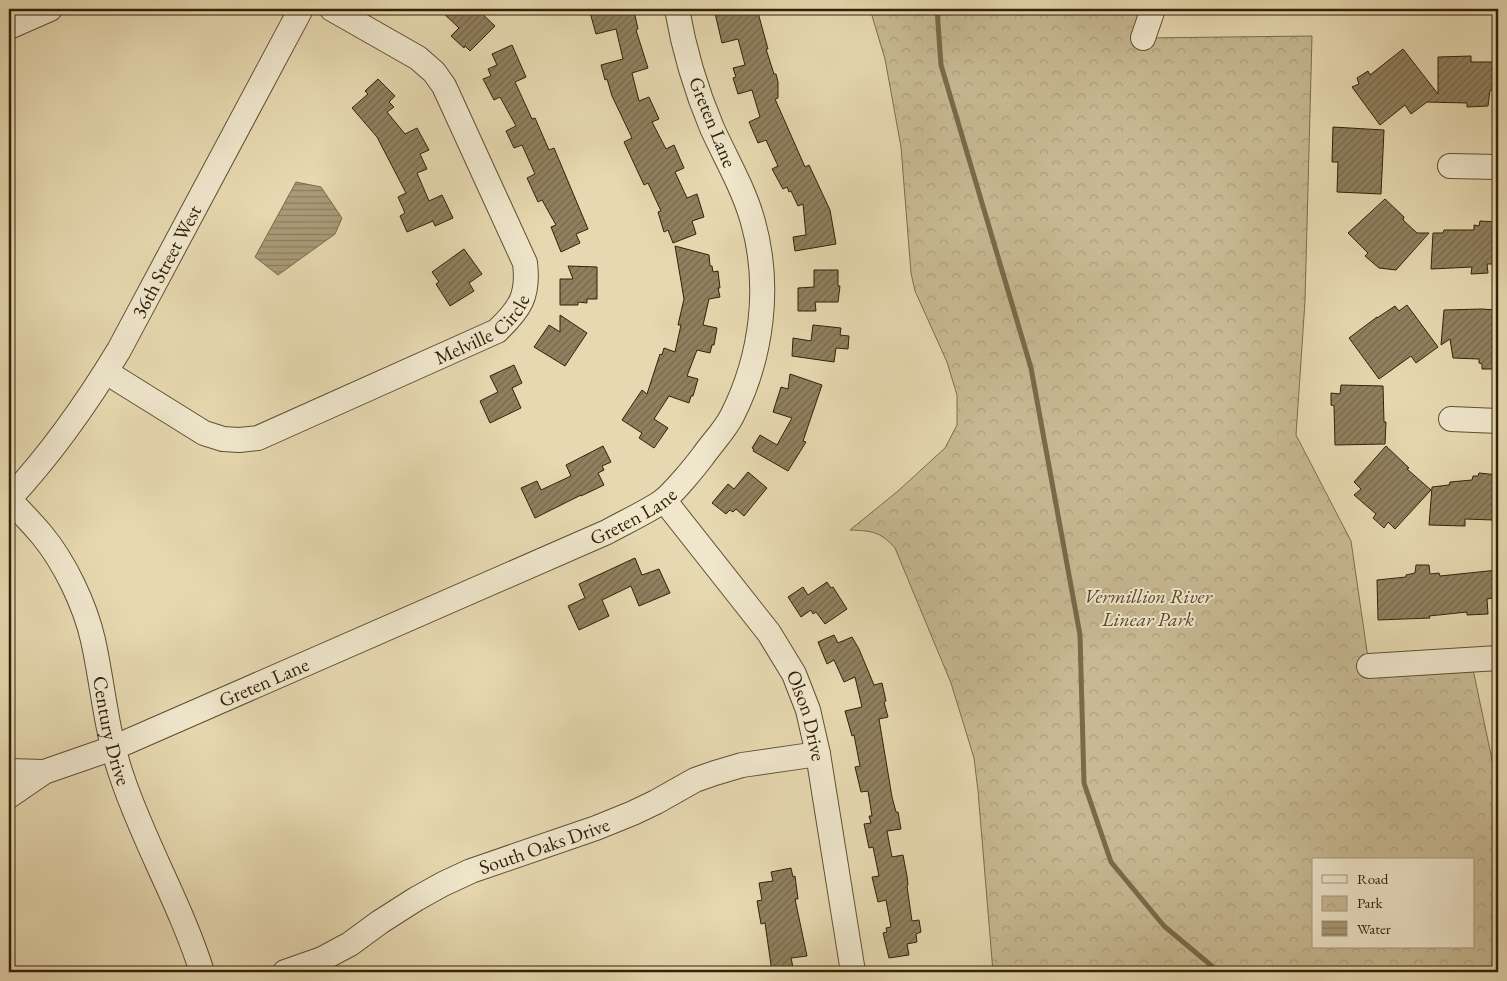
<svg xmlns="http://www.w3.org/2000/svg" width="1507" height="981" viewBox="0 0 1507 981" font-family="'EB Garamond',serif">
<defs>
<pattern id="park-crowns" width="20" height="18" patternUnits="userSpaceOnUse" patternTransform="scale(1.25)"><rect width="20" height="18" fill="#c7b993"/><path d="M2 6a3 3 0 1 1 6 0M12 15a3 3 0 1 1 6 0" fill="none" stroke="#ab9f7d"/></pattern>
<pattern id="water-rules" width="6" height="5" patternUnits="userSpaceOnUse" patternTransform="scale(1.25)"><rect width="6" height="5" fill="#a99a77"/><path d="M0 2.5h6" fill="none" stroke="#8a7d60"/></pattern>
<pattern id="building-hatch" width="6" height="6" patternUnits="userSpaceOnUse" patternTransform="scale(1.25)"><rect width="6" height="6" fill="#90805f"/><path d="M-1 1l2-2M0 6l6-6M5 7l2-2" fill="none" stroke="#76684c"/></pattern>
</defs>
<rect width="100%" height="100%" fill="#e6d8b0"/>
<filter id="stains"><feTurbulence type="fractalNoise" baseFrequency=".004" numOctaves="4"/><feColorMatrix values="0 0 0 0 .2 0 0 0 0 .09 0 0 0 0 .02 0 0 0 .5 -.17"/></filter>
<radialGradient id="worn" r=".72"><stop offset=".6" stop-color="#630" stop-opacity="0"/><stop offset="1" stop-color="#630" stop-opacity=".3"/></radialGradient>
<!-- park -->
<path fill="url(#park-crowns)" stroke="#7c6d4d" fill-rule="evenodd" d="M870 9H1153L1143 38 1312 36 1305 301 1296 435 1351 541 1369 665 1471 660 1498 788V972H993L978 791 974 758 951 683 895 548C880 531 871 531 850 530L898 491 945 448 957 425V395L947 362 915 291 911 273 901 147 885 59ZM1313 860H1473V947H1313Z"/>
<!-- water -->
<path fill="url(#water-rules)" stroke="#796a4a" d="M296 182 321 187 342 218 335 234 278 275 255 257Z"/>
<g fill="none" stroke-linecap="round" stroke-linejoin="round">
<!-- stream -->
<path stroke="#796a4a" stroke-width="5" d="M937 9 941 65 1031 368 1080 635 1084 783 1111 862 1164 926 1219 972"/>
</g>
<!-- building -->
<path fill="url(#building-hatch)" stroke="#322107" d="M439 9H477L495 26 470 51 465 46 464 48 451 36 459 28Z
M589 9H616L618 15 634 11 638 29 636 30 648 68 632 73 639 101 649 97 659 119 652 122 666 149 674 145 684 168 675 172 687 198 697 194 704 217 692 221 696 234 673 243 668 230 664 232 658 212 661 211 648 183 644 185 624 142 632 138 612 96 607 79 605 80 601 65 623 59 616 29 596 34Z
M714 9H757L768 49H766L774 74H776L778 82V98L775 99 805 167 809 165 830 210 836 244 795 251 793 237 806 235 803 204 798 206 791 191 789 192 787 187 783 189 772 169 778 166 766 140 758 143 749 122 760 117 752 90 738 94 733 78 736 77 733 68 745 65 738 39 722 43Z
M512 45 526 77 515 82 532 119 535 118 549 150 554 148 588 229 576 234 580 243 561 252 551 227 556 225 542 200 538 202 527 178 535 174 522 145 514 148 506 131 516 126 500 97 494 100 483 79 491 76 488 69 497 65 492 54Z
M1403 49 1438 94V57L1471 56V62H1498V90H1490L1488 106 1467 107V103L1427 102 1411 114 1405 105 1380 125 1352 87 1359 84 1357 78 1368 71 1370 75Z
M378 79 395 96 389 102 394 107 387 112 405 134 417 128 429 150 420 154 427 169 417 173 429 201 442 195 453 218 435 226 433 221 407 232 400 216 405 213 398 197 406 193 377 137 352 108 368 94 365 91Z
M1333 127 1384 130 1381 194 1337 192 1338 162H1332Z
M1385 199 1404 217 1403 220 1417 233H1429L1396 270 1379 268 1365 256 1368 253 1348 233Z
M1480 221 1497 222 1494 264H1487L1488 273 1471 274 1472 267 1431 269 1433 233H1443L1444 230H1474V225L1479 226Z
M675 246 709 255 710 266H712L713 272 718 271 720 288H718L720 297 709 299 703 325 717 328 714 345H712L710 353 697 350 687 376 698 379 693 396H691L689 403 669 396 654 419 668 428 654 448 639 438 642 433 622 420 642 390 647 394 660 354 662 355 664 348 675 352 681 325H678L684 299Z
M464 249 482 274 469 283 474 291 450 306 436 284 439 282 432 272Z
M568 266 597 267V299H587V303L578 302V305H560V279H573Z
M814 270H838V286H840L838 302H815L816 311H798V288L814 287Z
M1407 305 1438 347 1416 363 1411 356 1379 379 1349 338 1377 317V318L1395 306 1399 311Z
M1482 309 1496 310V317H1498V369H1482V364L1479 363V359L1453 358 1450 339 1441 345 1444 310Z
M560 315 587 333 565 366 534 347 549 325 560 332Z
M813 325 841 328 840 335 849 336 848 349 836 348 834 362 792 356 793 338 811 341Z
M514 365 522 383 512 388 521 408 490 423 480 401 498 392 490 376Z
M790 374 822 385 803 441 806 442 788 471 753 451 754 449 752 448 760 435 777 445 792 418 773 412 781 387 788 389Z
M1341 385 1383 386 1384 422H1386L1385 444 1335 445 1334 406 1331 405V393L1340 394Z
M603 446 611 462 602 466 604 470 598 473 604 485 581 496V495L535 518 521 488 537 481 541 490 571 476 566 465Z
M1386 446 1409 468 1407 469 1431 490 1395 529 1388 522 1384 528 1373 518 1376 514 1354 495 1361 489 1354 482Z
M748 472 767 488 744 516 736 509 733 512 730 510 726 514 712 503 728 484 734 489Z
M1479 473 1498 475V505H1497L1494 520 1465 519V526L1429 525 1432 487 1449 485 1450 482 1472 480 1473 476H1478Z
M635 558 642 575 659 569 670 593 639 606 631 586 602 600 609 616 579 630 568 606 585 598 579 584Z
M1416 565H1429L1430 574 1439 573 1440 576 1498 570V597L1487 599 1488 614 1467 615V612L1429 616 1430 618 1378 620 1377 580 1406 577V575L1415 573Z
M827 582 831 588 833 587 847 609 825 624 816 612 813 614 811 610 801 617 788 597 803 587 808 595Z
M834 635 838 643 852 637 859 649 874 685 882 683 886 701 884 702 888 717 879 719 892 797 896 812H898L901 829 887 831 892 857 903 855 907 876 908 885 907 886 912 921 919 920 921 932 916 934 917 942 907 944 909 955 889 958 883 933 887 932 886 928 891 927 886 900 878 902 872 877 879 876 873 847 869 848 864 824 871 823 869 816H872L868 791 861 792 855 767 860 766 854 735 852 736 845 711 862 707 855 677 844 682 834 660 827 664 818 642Z
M791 868 793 877 795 876 798 899H795L807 956 791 958 794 972H772L765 923 761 924 757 901 762 900 759 883 773 881 771 872Z"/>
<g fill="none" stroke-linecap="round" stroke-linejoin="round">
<defs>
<g id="minor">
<path d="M9 27 50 9"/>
<path d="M1143 38 1153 9"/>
<path d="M1450 166 1498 167"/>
<path id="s1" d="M106 372 204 433 223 439 239 440 258 438 497 331C520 309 529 296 525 263L444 86 434 72 418 58 332 9"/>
<path d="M1451 419 1498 421"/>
<path id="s2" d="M9 499C51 454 87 403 119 350L301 9"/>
<path id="s3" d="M9 499C20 511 32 523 42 535 65 563 85 605 93 640 103 685 106 732 122 777 144 843 181 905 202 972"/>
<path id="s4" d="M664 500 769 633 794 674 808 710 818 754 853 972"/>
<path d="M1369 666 1498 658"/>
<path d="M9 771 44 772"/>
<path id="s5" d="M9 796 44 772 113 748 607 532C625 522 645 513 663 501 674 492 694 468 703 456 712 443 725 430 732 416 762 357 771 286 753 222 744 189 726 159 712 128 696 90 684 50 677 9"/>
<path id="s6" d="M285 972 322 959 350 944 380 922 416 899 443 884 471 871 596 828 633 813 656 802 695 780 715 773 742 765 818 754"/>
</g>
</defs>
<!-- minor casing -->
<use href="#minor" stroke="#5f4f31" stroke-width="26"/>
<!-- minor -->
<use href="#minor" stroke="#efe6cc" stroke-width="24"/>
</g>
<g text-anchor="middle" stroke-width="4" stroke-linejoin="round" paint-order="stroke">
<!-- street labels -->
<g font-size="20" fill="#322107" stroke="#efe6cc">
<text transform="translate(713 122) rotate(68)" y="7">Greten Lane</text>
<text dy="7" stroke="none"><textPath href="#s2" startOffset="286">36th Street West</textPath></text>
<text dy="7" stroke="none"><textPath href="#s1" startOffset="421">Melville Circle</textPath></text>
<text dy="7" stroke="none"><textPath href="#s5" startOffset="685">Greten Lane</textPath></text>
<text dy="7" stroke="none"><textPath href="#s5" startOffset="280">Greten Lane</textPath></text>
<text dy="7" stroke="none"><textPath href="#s4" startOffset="261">Olson Drive</textPath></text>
<text dy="7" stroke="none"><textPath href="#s3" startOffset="259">Century Drive</textPath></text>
<text dy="7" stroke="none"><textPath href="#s6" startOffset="290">South Oaks Drive</textPath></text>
</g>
<!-- park labels -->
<g font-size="20" font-style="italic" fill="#57472a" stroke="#efe6cc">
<text x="1148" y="603">Vermillion River<tspan x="1148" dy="23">Linear Park</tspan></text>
</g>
</g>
<!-- margin -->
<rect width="1507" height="981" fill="none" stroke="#e6d8b0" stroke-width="30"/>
<rect x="10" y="10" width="1487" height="961" fill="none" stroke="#322107" stroke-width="2.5"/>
<rect x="15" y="15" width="1477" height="951" fill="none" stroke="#322107"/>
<!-- legend -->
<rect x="1312" y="858" width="162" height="90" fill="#efe6cc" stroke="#a3977d"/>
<rect x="1322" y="875" width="25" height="8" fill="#efe6cc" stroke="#a3977d"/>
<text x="1357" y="884" font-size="15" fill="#322107">Road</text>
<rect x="1322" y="896" width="25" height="15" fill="url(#park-crowns)" stroke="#a3977d"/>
<text x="1357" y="908" font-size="15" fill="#322107">Park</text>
<rect x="1322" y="921" width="25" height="15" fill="url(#water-rules)" stroke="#a3977d"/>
<text x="1357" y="934" font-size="15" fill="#322107">Water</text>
<rect width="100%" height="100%" filter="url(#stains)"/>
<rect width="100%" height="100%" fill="url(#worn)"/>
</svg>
